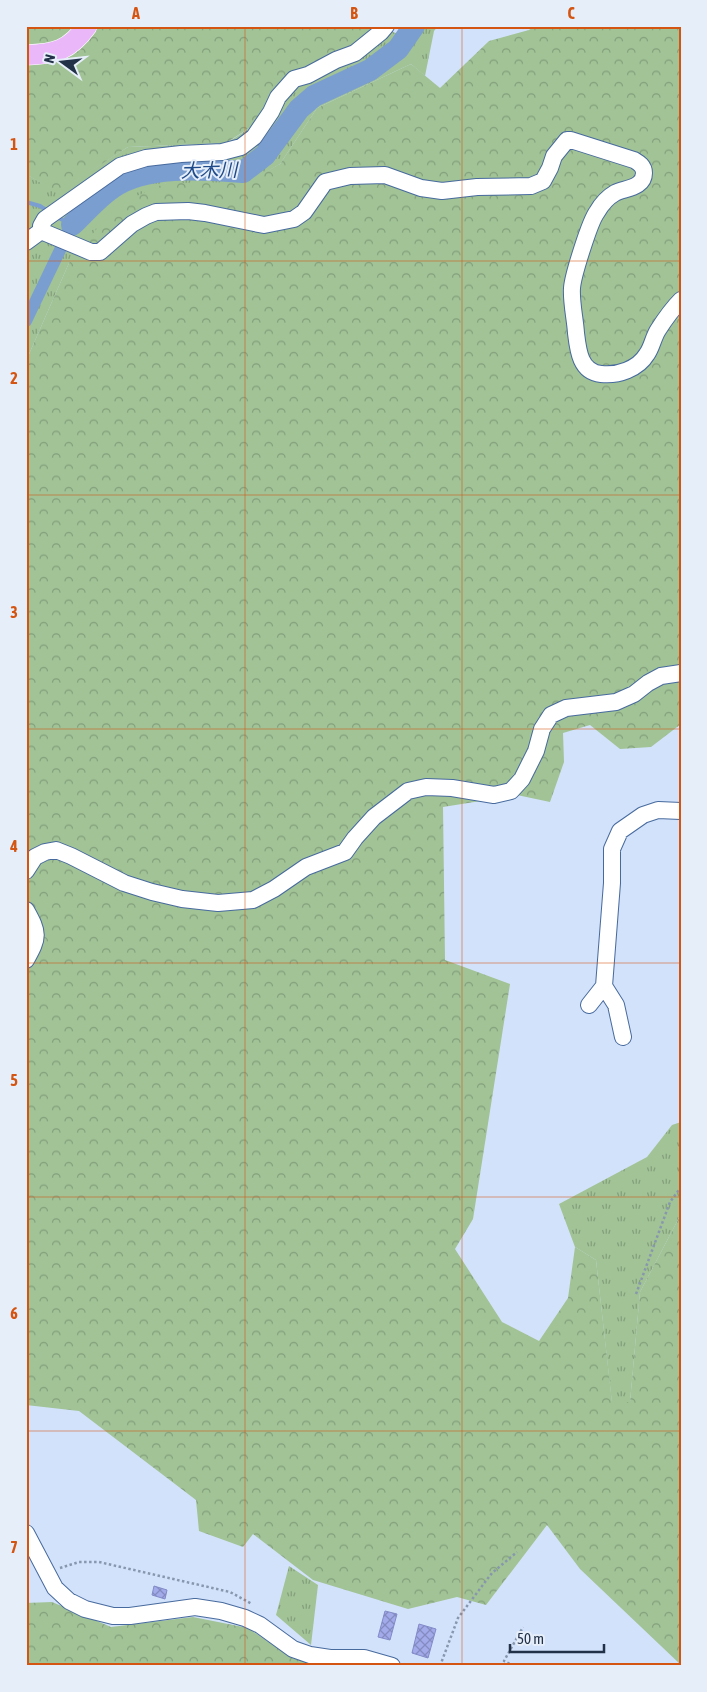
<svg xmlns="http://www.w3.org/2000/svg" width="707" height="1692" viewBox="0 0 707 1692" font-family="'Asap Condensed','Noto Sans JP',sans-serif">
<defs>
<pattern id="grass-tufts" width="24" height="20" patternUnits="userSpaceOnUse" patternTransform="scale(1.25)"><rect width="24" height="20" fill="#a1c396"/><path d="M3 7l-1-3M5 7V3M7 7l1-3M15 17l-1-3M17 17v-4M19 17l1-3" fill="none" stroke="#839f7c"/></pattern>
<pattern id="forest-crowns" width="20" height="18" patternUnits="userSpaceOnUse" patternTransform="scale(1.25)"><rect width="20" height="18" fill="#a1c396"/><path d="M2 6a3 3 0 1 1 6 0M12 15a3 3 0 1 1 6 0" fill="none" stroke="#839f7c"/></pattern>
<pattern id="building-cross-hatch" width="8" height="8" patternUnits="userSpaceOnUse" patternTransform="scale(1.25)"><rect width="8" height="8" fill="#a2aaea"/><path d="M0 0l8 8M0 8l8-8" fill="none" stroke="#848bc0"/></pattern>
</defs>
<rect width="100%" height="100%" fill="#d2e2fa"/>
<!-- grass -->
<path fill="url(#grass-tufts)" d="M422 26H438L434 31 425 76 411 64 317 108 280 164 247 183H166L69 263 26 361V174L57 192 128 147 227 143 257 123 282 78 332 58 380 28 415 39Z
M681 1122V1214L640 1292 630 1402 612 1403 596 1260 575 1247 559 1204 647 1157 672 1125Z
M289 1566 318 1585 311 1645 276 1615Z"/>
<!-- forest -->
<path fill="url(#forest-crowns)" d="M26 26H381L332 58 283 78 257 123 226 143 128 147 57 193 26 174Z
M534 26H681V724L651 747 620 749 590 725 563 733 564 762 550 802 517 795 443 807 445 960 510 984 473 1219 455 1249 502 1322 539 1341 568 1298 575 1247 596 1260 612 1402H630L640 1292 681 1214V1665L580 1569 547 1525 486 1605 457 1597 408 1609 313 1580 253 1534 243 1547 199 1531 196 1500 79 1411 26 1405V361L69 263 116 205 166 183 247 182 280 164 317 108 411 64 440 88 489 41 529 30Z
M52 1602 111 1627 193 1617 248 1628 292 1658 320 1666H26V1603Z"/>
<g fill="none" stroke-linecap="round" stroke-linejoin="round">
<!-- stream -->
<path stroke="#7b9ed1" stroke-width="4" d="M26 202 40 206 49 212
M57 217 72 225"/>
<!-- canal -->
<path stroke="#7b9ed1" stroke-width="12" d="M26 321 72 225"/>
<!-- river -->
<path stroke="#7b9ed1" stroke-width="22" d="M72 225C85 213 97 198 112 188 146 164 203 169 243 172L265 155 299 109 314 96 370 70 398 49 414 26"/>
</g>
<!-- building -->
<path fill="url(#building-cross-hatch)" stroke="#838ac8" d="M154 1586 167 1590 165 1599 152 1595Z
M385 1611 397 1614 390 1640 378 1637Z
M419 1624 436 1629 428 1658 412 1653Z"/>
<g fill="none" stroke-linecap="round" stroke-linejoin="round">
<defs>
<path id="minor" d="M386 26 381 32 355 53 336 60 308 75 294 79 278 97 271 112 254 137 241 147 222 152 181 154 146 158 120 166 45 219 41 226V231L91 252H100L132 224 146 216 156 212 188 211 205 213 264 225 294 219 304 212 325 182 350 176 385 175 421 188 442 191 477 187 531 186 543 181 550 168 554 156 567 140H571L634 160C639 163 644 166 644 173 644 188 625 188 615 193 608 197 601 205 597 212 590 221 573 275 572 288 571 302 575 318 576 333 578 350 580 372 601 374 618 376 638 369 647 354 652 347 653 338 658 330 665 319 672 309 681 300
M26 242 41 231
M26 871 35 857 45 852 56 850 71 856 124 883 152 892 182 899 218 903 253 900 274 889 306 867 345 852 355 838 374 817 408 791 426 787 452 788 494 795 511 791 522 779 536 751 542 729 551 715 566 708 616 702 634 694 648 683 661 676 681 673
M26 910C39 933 39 937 26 960
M589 1005 604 986
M623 1037 616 1005 604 986 612 883V849L620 831 643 815 658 810 681 811
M26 1533 55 1588 69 1601 85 1609 113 1616H130L195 1607 221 1611 245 1618 260 1625 293 1649 310 1655 330 1658H364L392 1666"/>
<path id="major" d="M26 55C55 54 69 51 87 26"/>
</defs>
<!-- minor casing -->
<use href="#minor" stroke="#476a9e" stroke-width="18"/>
<!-- major casing -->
<use href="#major" stroke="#fff" stroke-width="21"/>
<!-- path -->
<path stroke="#8797ae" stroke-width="2.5" stroke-dasharray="2.5 2.5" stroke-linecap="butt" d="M636 1294 670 1202 681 1187
M60 1568 79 1562H99L230 1592 252 1604
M440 1666 458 1618 492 1573 517 1552
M514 1666 504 1661 523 1627"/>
<!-- minor -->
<use href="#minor" stroke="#fff" stroke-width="16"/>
<!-- major -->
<use href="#major" stroke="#eab8f9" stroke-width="20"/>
</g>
<!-- grid -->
<path fill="none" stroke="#d45512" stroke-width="1" stroke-opacity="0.55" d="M245 26V1666M462 26V1666M26 261H681M26 495H681M26 729H681M26 963H681M26 1197H681M26 1431H681"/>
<g text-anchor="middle" stroke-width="4" stroke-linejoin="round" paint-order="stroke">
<!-- water labels -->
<g font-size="19" font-style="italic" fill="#1f4a89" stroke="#e6eefa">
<text transform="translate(209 170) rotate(-1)" y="7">大木川</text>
</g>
</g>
<!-- border -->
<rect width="707" height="1692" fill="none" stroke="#e6eefa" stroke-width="55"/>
<!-- north arrow -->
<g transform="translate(62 62) rotate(285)" stroke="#e6eefa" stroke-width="4" paint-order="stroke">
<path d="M0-4L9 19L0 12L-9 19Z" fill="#223148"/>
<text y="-8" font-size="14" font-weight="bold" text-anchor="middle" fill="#223148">N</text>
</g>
<!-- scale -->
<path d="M510 1644v8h94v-8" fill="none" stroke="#223148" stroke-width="2.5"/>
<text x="517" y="1644" font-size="15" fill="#223148" stroke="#e6eefa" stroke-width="4" paint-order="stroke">50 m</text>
<rect x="28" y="28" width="652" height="1636" fill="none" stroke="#d45512" stroke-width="2"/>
<g font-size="16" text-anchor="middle" font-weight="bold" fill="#d45512">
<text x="136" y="19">A</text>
<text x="354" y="19">B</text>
<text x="571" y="19">C</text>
<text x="14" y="150">1</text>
<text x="14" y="384">2</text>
<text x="14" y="618">3</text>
<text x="14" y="852">4</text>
<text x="14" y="1086">5</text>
<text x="14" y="1319">6</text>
<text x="14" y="1553">7</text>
</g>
</svg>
